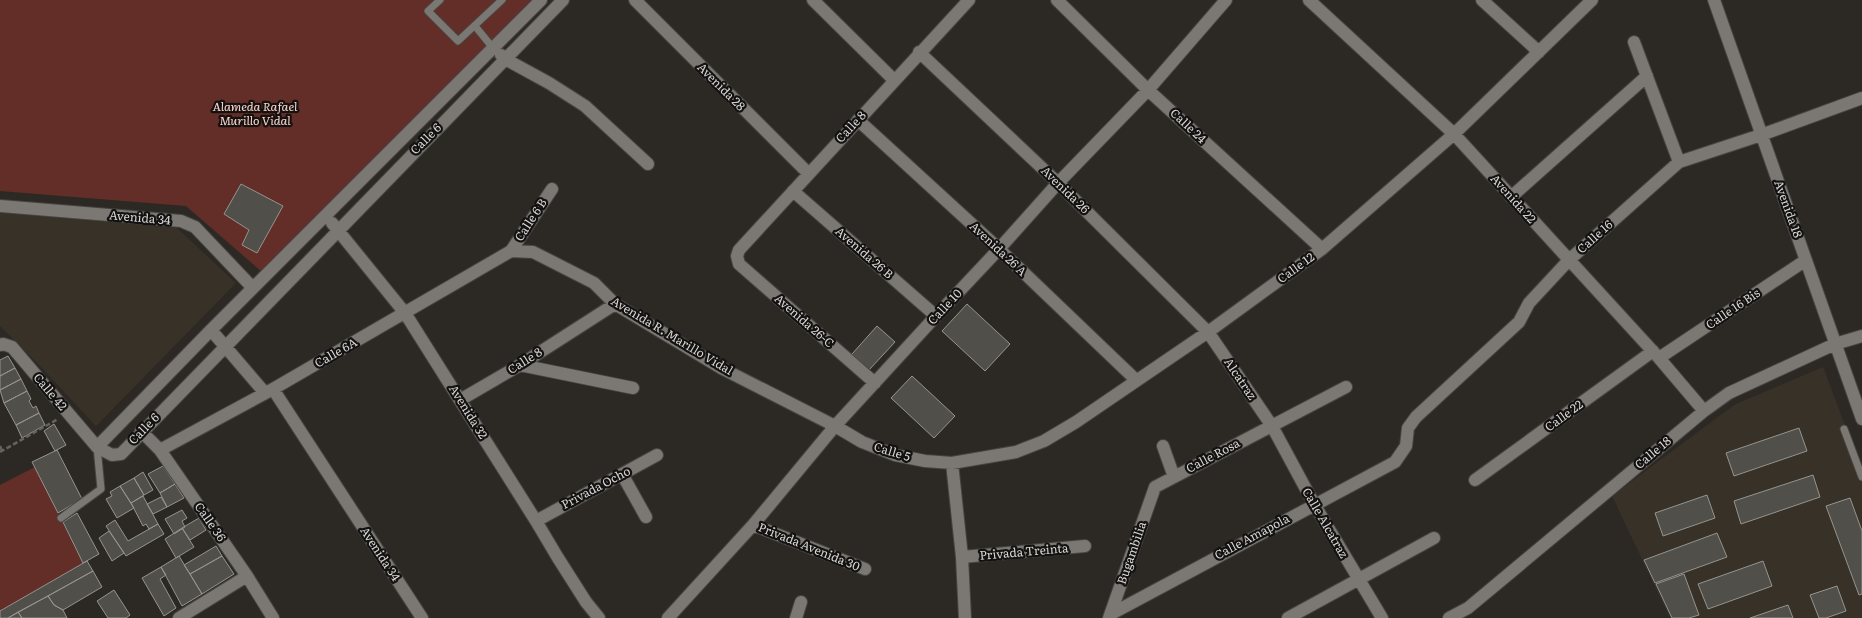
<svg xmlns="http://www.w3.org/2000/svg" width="1862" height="618" viewBox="0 0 1862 618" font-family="Literata,serif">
<rect width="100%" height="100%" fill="#2c2925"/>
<!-- built -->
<path fill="#373128" d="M0 213 177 228 236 283 96 426 38 364 0 326Z
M1823 367 1862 470V618H1670L1612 496 1734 405Z"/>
<!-- green -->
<path fill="#632e27" d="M0 0H534L261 271 186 206 0 191Z
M35 467 83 563 0 611V485Z"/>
<!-- building -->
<path fill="#504f4a" stroke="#95948f" d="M241 184 283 206 257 253 242 245 249 230 224 214Z
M967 304 1010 344 985 371 942 331Z
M877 326 895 342 869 370 852 354Z
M8 356 15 368 0 376V360Z
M15 368 21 379 0 390V376Z
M912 376 955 416 934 438 891 398Z
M21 379 27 391 4 403 0 390Z
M27 391 31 399 29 401 33 408 36 406 39 413 16 425 4 403Z
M39 413 45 425 22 438 16 425Z
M54 424 66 445 55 451 44 431Z
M1799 428 1807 451 1734 476 1726 453Z
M57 450 82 499 58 513 32 462Z
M163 466 175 484 160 493 148 474Z
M143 472 153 490 144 495 134 478Z
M1813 475 1820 497 1741 524 1734 501Z
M134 478 144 495 131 503 120 486Z
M175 484 184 498 167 507 160 493Z
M120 486 134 508 117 518 106 499 112 496 110 492Z
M1707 495 1715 518 1663 536 1655 513Z
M143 496 158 524 149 529 146 524 143 526 131 503Z
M161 497 167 507 153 514 147 504Z
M1850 498 1862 531V594L1859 595 1826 506Z
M182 510 187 518 182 521 185 527 174 534 165 519Z
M77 513 99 554 83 563 63 522Z
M199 518 206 530 190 540 182 528Z
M115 520 128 541 158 524 164 534 126 556 106 526Z
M182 528 194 547 176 558 165 539Z
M109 531 124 553 112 561 99 538Z
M1717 533 1727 557 1655 583 1644 560Z
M216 546 222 556 190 574 184 565Z
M179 556 202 594 182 606 161 567Z
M222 556 234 574 202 594 190 574Z
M87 561 93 571 8 618H0V611Z
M1763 561 1772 586 1708 609 1698 584Z
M161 567 166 575 160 579 176 608 164 616 142 578Z
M93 571 102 587 63 610 54 605 48 596Z
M1684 574 1699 615 1689 618H1672L1656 584Z
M1837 586 1846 611 1826 618H1819L1810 595Z
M114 590 130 615 126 618H108L97 601Z
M48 596 54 605 63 610 67 618H22L18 612Z
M1788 605 1793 618H1750Z
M18 612 22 618H8Z"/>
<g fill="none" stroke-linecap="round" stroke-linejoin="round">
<defs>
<path id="lane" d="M440 0 428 11 458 41 502 0
M475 26 493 48
M1844 429 1862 477
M61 518 101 489 97 447"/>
<path id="street" d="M635 0 808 173
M813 0 894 80
M1057 0 1148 90 1322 249
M1309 0 1454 134 1659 358 1704 411
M1482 0 1539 52
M1714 0 1862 419
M1634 42 1679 162
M919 52 1058 183 1208 332 1272 426 1314 504 1382 618
M501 55 505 59 549 83 585 106 648 164
M858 120 999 249 1136 380
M793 191 936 316
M1511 197 1647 76
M0 206 181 221 195 227 253 288
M332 223 405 313 536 521 558 558 586 602 599 618
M511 251 533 252 594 283 615 304 723 369 835 426 862 442 895 455 925 461 952 463 1016 452 1044 441 1076 422 1208 332 1322 249 1454 134 1592 0
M211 330 265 393
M0 345 3 344 12 347 97 447 112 455 121 454 563 0
M1659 358 1806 260
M520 365 633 388
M875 383 739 264 737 256 739 250 969 0
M273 389 422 618
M460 400 520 365 615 304
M141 431 160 450 247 576 273 618
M1163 446 1174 477
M97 447 211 330 541 0
M160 450 273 389 511 251 552 189
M952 463 962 557 965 618
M622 474 646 517
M1475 480 1653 351
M536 521 657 455
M753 525 865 569
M962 557 1085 546
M1111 614 1395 462 1406 446 1408 428 1416 417 1519 322 1529 303 1569 260 1679 162 1761 135 1862 98
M179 618 247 576
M668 618 753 525 835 426 936 316 999 249 1058 183 1148 90 1226 0
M796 618 801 602
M1109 618 1155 487 1346 387
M1288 618 1434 538
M1449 618 1468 608 1704 411 1729 393 1835 344 1862 336"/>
</defs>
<!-- lane casing -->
<use href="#lane" stroke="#474542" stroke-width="9"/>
<!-- street casing -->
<use href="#street" stroke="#474542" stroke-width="14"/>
<!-- path -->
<path stroke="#65625f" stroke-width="2.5" stroke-dasharray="5 2.5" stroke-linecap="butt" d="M0 446 2 451
M0 452 58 419"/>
<!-- lane -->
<use href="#lane" stroke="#7b7873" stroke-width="7"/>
<!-- street -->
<use href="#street" stroke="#7b7873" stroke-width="12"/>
</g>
<g text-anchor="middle" stroke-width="4.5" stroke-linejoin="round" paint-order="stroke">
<!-- street labels -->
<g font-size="12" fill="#d8d6d4" stroke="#131210">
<text transform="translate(721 87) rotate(45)" y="4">Avenida 28</text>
<text transform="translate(1188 126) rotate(43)" y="4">Calle 24</text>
<text transform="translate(851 127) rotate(-47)" y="4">Calle 8</text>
<text transform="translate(426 139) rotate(-45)" y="4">Calle 6</text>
<text transform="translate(1065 190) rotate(44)" y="4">Avenida 26</text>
<text transform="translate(1513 199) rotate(48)" y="4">Avenida 22</text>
<text transform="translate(1788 209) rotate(70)" y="4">Avenida 18</text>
<text transform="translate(140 218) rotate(5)" y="4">Avenida 34</text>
<text transform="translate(531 220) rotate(-57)" y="4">Calle 6 B</text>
<text transform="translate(1595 237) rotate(-42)" y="4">Calle 16</text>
<text transform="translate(998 249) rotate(43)" y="4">Avenida 26 A</text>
<text transform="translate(864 253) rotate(41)" y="4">Avenida 26 B</text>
<text transform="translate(1296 268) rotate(-36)" y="4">Calle 12</text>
<text transform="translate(945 307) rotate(-47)" y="4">Calle 10</text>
<text transform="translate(1733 309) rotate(-34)" y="4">Calle 16 Bis</text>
<text transform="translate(804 321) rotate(41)" y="4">Avenida 26-C</text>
<text transform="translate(672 336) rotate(31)" y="4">Avenida R. Marillo Vidal</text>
<text transform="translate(336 353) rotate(-30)" y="4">Calle 6A</text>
<text transform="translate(525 361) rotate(-32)" y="4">Calle 8</text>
<text transform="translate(1240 379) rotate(56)" y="4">Alcatraz</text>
<text transform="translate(50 392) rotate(50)" y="4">Calle 42</text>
<text transform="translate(468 412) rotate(58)" y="4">Avenida 32</text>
<text transform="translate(1564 416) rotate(-36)" y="4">Calle 22</text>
<text transform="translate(144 429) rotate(-46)" y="4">Calle 6</text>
<text transform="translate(892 452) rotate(17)" y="4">Calle 5</text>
<text transform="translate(1653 453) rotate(-40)" y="4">Calle 18</text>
<text transform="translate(1213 456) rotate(-28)" y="4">Calle Rosa</text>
<text transform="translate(596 488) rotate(-28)" y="4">Privada Ocho</text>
<text transform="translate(210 522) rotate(55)" y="4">Calle 36</text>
<text transform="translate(1325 523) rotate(60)" y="4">Calle Alcatraz</text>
<text transform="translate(1252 537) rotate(-28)" y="4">Calle Amapola</text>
<text transform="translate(809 547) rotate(22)" y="4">Privada Avenida 30</text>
<text transform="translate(1024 552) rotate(-5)" y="4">Privada Treinta</text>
<text transform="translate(1132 553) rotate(-71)" y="4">Bugambilia</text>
<text transform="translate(380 554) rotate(57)" y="4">Avenida 34</text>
</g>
<!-- park labels -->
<g font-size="12" font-style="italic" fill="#fed3cc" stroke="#131210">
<text x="255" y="111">Alameda Rafael<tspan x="255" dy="14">Murillo Vidal</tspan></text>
</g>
</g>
</svg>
